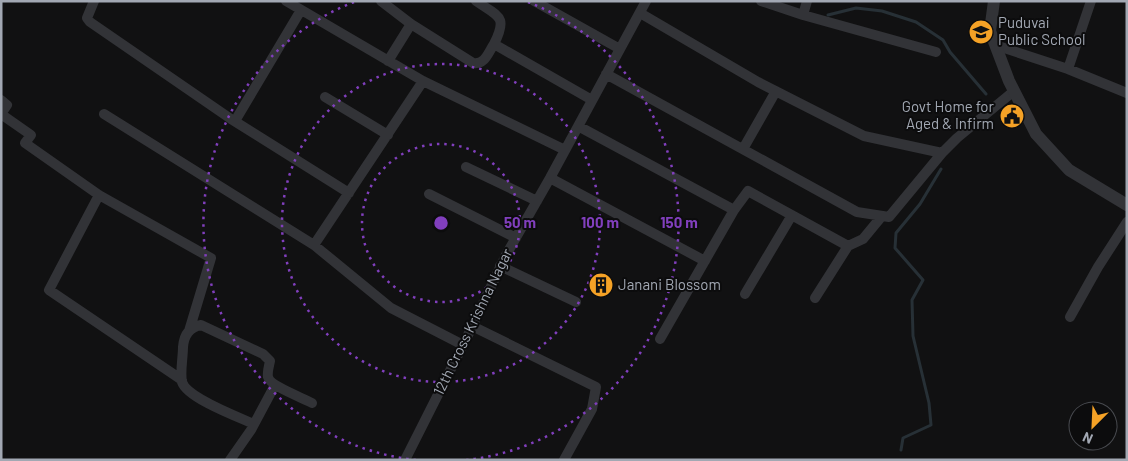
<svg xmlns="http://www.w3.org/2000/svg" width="1128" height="461" viewBox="0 0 1128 461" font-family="Barlow,sans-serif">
<rect width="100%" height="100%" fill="#111112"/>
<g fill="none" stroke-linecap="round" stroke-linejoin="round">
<!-- stream -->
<path stroke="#273036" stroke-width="3" d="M828 15 856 8 882 11 916 22 943 40 950 52 986 94
M901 450 903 438 931 425 929 403 913 336 912 300 923 280 895 248 896 233 920 204 941 169"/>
<!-- minor -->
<path stroke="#323337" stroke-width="10" d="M94 1 87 18 90 22 231 119 349 193
M286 1 423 81 565 150
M381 1 411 24 473 63C485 65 488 53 494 44L592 100
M476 1C499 17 508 16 494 44
M534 1 620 49
M761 1 803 15 936 52
M640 13 758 82 864 136 942 153
M803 15 807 1
M995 45 1068 69 1091 1
M388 61 411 24
M1068 69 1127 93
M606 74 857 212 889 217 942 153 957 138 1014 91
M325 97 388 135
M1 100 7 105 1 114
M1 114 31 135 25 143 99 195 211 258 189 331
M104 114 314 245 391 308 463 345
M235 121 301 10
M578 126 734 210
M743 149 776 91
M466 167 537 201
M550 178 705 261
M429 194 516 238
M99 195 49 290 182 380
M314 245 423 81
M500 266 576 302
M745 294 792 215
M815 298 848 246
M1070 317 1098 267 1127 222
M472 326 596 387 592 409 564 460
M660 339 734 210 748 191 848 246 863 239 882 216
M254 424C238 417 187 398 182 382 180 372 183 357 183 347 184 335 189 327 201 325L263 354 270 361C269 366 267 372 268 377 270 386 303 398 312 403
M230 460 251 430 275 385
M405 460 468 335 506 255 550 178 646 1"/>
<!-- tertiary -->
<path stroke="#323337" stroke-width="12" d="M994 1 990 31 1009 81 1036 134 1069 170 1127 205"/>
</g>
<!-- distance rings -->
<g fill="none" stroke="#813fbd" stroke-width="2.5" stroke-dasharray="2.5 5">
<circle cx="441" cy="223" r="79"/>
<circle cx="441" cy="223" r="159"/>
<path d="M416 460A238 238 0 0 1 354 2M528 2A238 238 0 0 1 466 460"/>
</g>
<!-- icons -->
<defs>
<symbol id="school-disc" viewBox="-11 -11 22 22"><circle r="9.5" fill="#f5a226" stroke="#0c0c0d"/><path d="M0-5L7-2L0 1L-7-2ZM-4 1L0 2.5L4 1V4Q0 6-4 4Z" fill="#111"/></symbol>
<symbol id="civic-disc" viewBox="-11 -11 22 22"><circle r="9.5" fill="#f5a226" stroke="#0c0c0d"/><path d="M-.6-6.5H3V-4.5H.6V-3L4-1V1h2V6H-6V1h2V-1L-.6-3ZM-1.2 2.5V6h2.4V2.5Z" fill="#111"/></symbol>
<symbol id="building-disc" viewBox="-11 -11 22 22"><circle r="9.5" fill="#f5a226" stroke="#0c0c0d"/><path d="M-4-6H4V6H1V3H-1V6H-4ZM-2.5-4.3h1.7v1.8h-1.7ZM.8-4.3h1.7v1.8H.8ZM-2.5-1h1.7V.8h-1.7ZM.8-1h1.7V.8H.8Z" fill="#111"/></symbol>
</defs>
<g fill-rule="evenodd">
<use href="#school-disc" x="967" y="18" width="28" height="28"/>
<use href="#civic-disc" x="998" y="102" width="28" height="28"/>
<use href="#building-disc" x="587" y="271" width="28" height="28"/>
</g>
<g text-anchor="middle" stroke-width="4" stroke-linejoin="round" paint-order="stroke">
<!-- poi labels -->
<g font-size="15" fill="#a2a8b3" stroke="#0c0c0d" text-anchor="start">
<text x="998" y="28">Puduvai<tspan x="998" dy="17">Public School</tspan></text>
<text x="994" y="112" text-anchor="end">Govt Home for<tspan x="994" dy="17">Aged &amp; Infirm</tspan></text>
<text x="618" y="290">Janani Blossom</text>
</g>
<!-- street labels -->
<g font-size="15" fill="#a2a8b3" stroke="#0c0c0d">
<text transform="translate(473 322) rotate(-64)" y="5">12th Cross Krishna Nagar</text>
</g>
</g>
<circle cx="441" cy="223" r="8" fill="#813fbd" stroke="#0c0c0d" stroke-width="2.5"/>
<g font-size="15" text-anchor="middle" font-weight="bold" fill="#813fbd" stroke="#0c0c0d" stroke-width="4" stroke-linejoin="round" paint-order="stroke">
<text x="520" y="228">50 m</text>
<text x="600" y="228">100 m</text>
<text x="679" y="228">150 m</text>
</g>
<!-- border -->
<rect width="1128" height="461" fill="none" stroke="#a2a8b3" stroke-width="5"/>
<!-- north arrow -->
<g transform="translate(1093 426) rotate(204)"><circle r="24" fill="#0c0c0d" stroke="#484a4f"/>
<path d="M0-4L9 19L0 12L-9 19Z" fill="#f5a226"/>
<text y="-8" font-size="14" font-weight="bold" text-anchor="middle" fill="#a2a8b3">N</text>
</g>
</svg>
